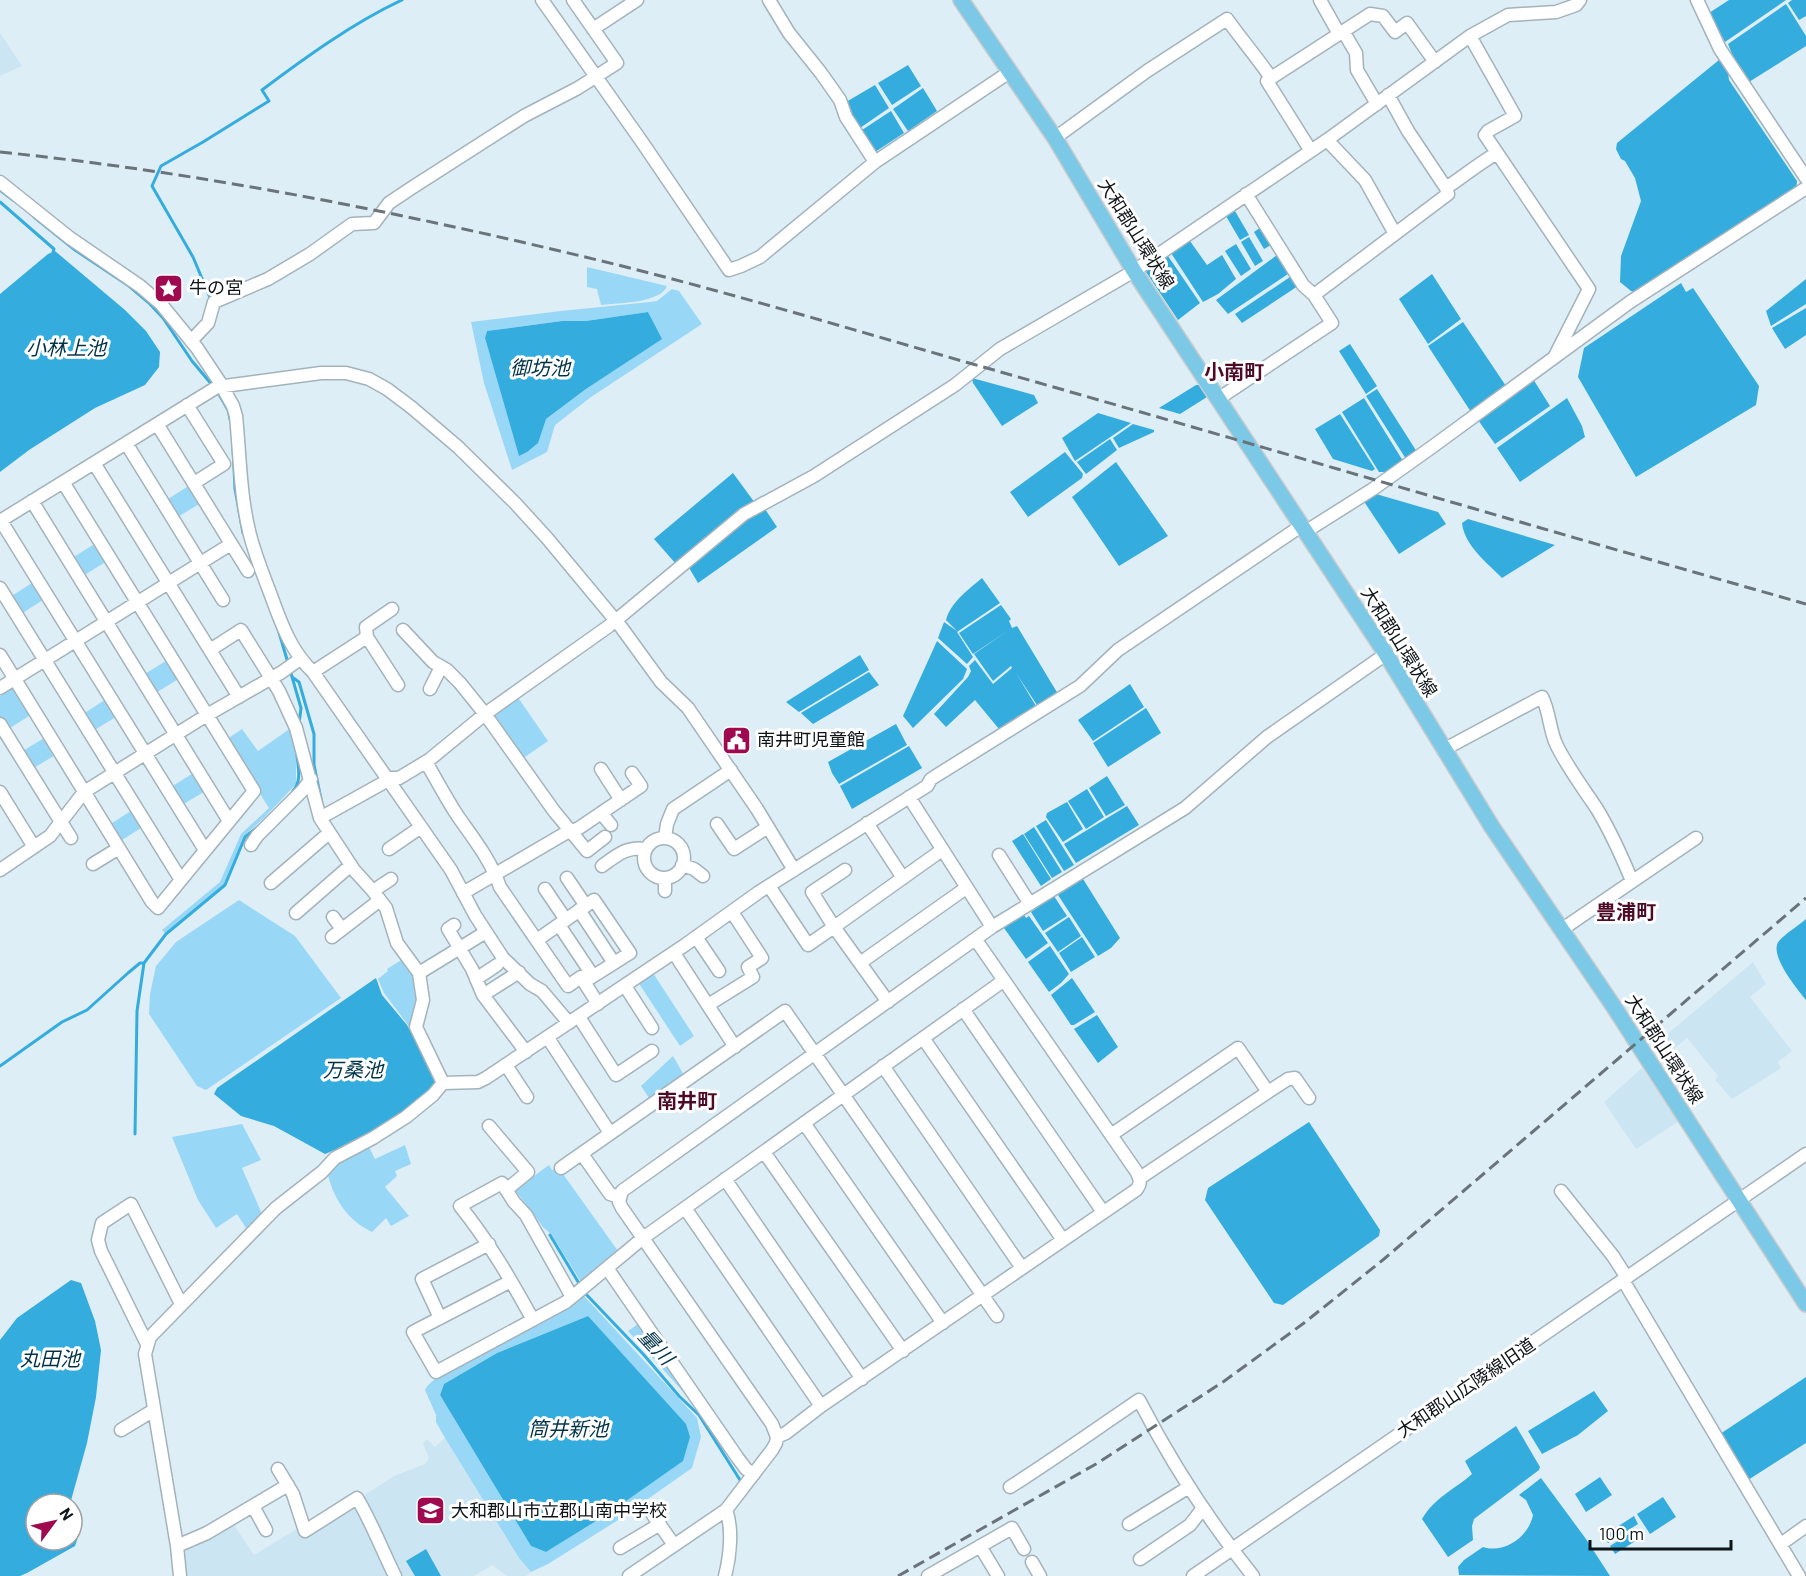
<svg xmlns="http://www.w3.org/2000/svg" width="1806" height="1576" viewBox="0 0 1806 1576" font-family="Barlow,'Noto Sans JP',sans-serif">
<rect width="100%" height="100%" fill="#deeef7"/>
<!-- built -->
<path fill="#cce5f2" d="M0 33 22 66 0 76Z
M1753 962 1766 984 1750 997 1792 1051 1778 1062 1781 1068 1732 1099 1715 1080 1718 1076 1687 1038 1662 1058 1652 1047Z
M1642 1068 1678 1122 1636 1149 1604 1102Z
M445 1438 519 1558 531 1572 526 1576H507L492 1565 474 1576H401L380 1531 378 1522 364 1498 366 1494 394 1476 425 1464 429 1458 423 1444 427 1439 435 1447Z
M354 1504 360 1506 392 1576H184L182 1551 232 1522 254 1555 300 1527Z"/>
<!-- green -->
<path fill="#99d7f6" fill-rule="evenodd" d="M587 267 667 286C661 303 617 303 601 305L597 289 587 287Z
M672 289 679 291 702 324 591 397 555 425 547 452 512 470 484 383 471 322 561 311 650 302 657 301ZM648 312 661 339 586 389 546 419 519 455 485 338 487 331 562 321H586Z
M190 485 201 503 176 518 165 501Z
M96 543 107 561 83 576 72 558Z
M35 581 46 598 21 614 10 597Z
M169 659 180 678 154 694 143 675Z
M15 686 32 714 7 730 0 718V696Z
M517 696 548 741 522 759 493 717 494 712Z
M108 698 119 715 93 731 83 714Z
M291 728 296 743V784L264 818 244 836 224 884 165 933 162 930 220 882 241 834 269 808 226 740 242 729 258 751Z
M46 737 57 754 32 769 21 752Z
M195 772 207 790 182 805 171 787Z
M134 809 144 826 119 842 109 825Z
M239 900 295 936 341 998 206 1090 197 1086 149 1014 150 994 156 966 176 942Z
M403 959 419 990 418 1000H415L411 1029 384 993 378 979 388 971 387 969Z
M653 973 694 1036 680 1046 638 982Z
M673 1056 685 1077 651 1101 641 1086Z
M242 1124 261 1160 242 1168 262 1214 246 1228 237 1214 216 1228 198 1200 172 1137Z
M368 1145 375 1159 405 1145 411 1164 395 1171 397 1176 385 1187 409 1216 391 1226 386 1218 372 1232C347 1220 332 1197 327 1170L342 1156Z
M549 1165 552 1170 558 1167 618 1251 581 1282 552 1235 543 1227 515 1190Z
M583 1295 697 1418 701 1437 692 1468 615 1522 548 1564 531 1572 519 1558 445 1438 436 1422V1415L425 1390C428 1383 435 1381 439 1374L577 1302ZM588 1316 682 1461 609 1513 546 1552 531 1546 440 1395 444 1384 497 1353Z
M641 1322 708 1419 628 1331Z"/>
<!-- water -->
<path fill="#34acdd" d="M1729 0H1786L1725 42 1709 13Z
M1792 0H1806V16L1799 20 1788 3Z
M1786 4 1806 36V46L1749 82 1734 59 1728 44Z
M1719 60 1728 72 1729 80 1797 181 1796 191 1636 293 1631 291 1620 282 1621 256 1641 201 1635 178 1625 161 1621 159 1616 149 1617 143Z
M908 65 921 86 892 105 878 83Z
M875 85 889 108 860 128 850 112 846 102Z
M923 88 937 111 908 131 893 109Z
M891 111 904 133 875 152 862 130Z
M1235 211 1249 235 1240 240 1226 216Z
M1261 227 1271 245 1264 249 1254 232Z
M1249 237 1263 261 1255 266 1241 242Z
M1190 241 1207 265 1222 255 1236 279 1218 294 1203 302 1171 253Z
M1236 244 1251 269 1241 276 1225 251Z
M55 251 125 310 146 331 160 352 159 367 145 385 95 408 29 450 0 472V294L48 254Z
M1277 255 1291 272 1228 314 1216 300Z
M1168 256 1200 303 1178 320 1146 272Z
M1432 274 1461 319 1428 344 1399 299Z
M1290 277 1298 286 1242 323 1235 314Z
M1806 279V304L1771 326 1766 311Z
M1681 283 1686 292 1693 288 1759 386 1756 405 1636 477 1578 377 1584 348Z
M1806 308V335L1785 349 1772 328Z
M648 312 662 339 586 389 546 419 538 443 527 452 519 456 485 338 487 331 562 321H586Z
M1463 322 1506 386 1471 412 1428 346Z
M1350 344 1377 386 1366 394 1339 351Z
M972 378 1034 395 1038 403 1002 426 973 383Z
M1533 379 1550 406 1495 444 1478 420Z
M1196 385H1199L1207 397 1180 414 1159 408Z
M1377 389 1417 452 1406 459 1366 396Z
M1364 398 1403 461 1385 472H1379L1342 412Z
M1567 398 1582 426 1585 437 1520 482 1497 448Z
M1098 413 1131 423 1075 461 1062 438Z
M1340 414 1375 469 1372 471 1333 459 1315 429Z
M1133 424 1154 430V432L1119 448 1113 438Z
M1110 439 1117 450 1086 474 1077 462Z
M1065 452 1083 474 1082 478 1028 517 1010 492Z
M1116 462 1168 536 1119 566 1072 497Z
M733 473 755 503 676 564 654 539Z
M1376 494 1438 512 1446 524 1399 554 1365 503V497Z
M765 509 777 527 698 583 688 566 742 520Z
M1468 519 1555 545 1502 578C1488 564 1464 545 1462 523Z
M982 578 1000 603 957 632 973 657 967 664 938 638 944 622 957 631 946 620C951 602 968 590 982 578Z
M1001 605 1011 619 1009 621 1012 628 1017 626 1058 694 1037 705 1016 673 1036 706 999 729 975 700 946 727 934 714 968 677 971 671 969 666 975 660 993 684 1012 668 1011 666 993 681 974 654 1009 630 973 654 959 633Z
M937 641 967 669 963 679 913 728 903 716Z
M860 655 869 670 799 712 786 702Z
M869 672 879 685 813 724 801 713Z
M1130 684 1144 707 1093 741 1078 720Z
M1146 708 1161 733 1108 767 1093 743Z
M896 724 907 745 839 784 832 773 828 762Z
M909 746 922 768 852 809 840 786Z
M1107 776 1125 805 1106 816 1089 788Z
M1087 789 1104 817 1086 829 1068 801Z
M1067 802 1083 829 1063 842 1046 817 1047 813Z
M1127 806 1139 825 1076 863 1064 844Z
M1046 820 1074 865 1064 871 1036 826Z
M1034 827 1062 872 1052 878 1024 834Z
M1023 834 1051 879 1041 886 1012 841Z
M1083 879 1120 938 1111 948 1098 956 1058 895Z
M1054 896 1067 916 1043 931 1031 912Z
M1024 915 1026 918 1029 916 1048 943 1026 959 1004 928Z
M1069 917 1081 936 1058 952 1045 933Z
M1806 919V1000C1797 989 1768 954 1779 941 1786 933 1798 926 1806 919Z
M1082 937 1095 957 1071 972 1059 953Z
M1050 946 1069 974 1061 983 1049 992 1028 962Z
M376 978 382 995 407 1025 436 1077 434 1089 387 1124 365 1137 325 1154 274 1126 241 1116 214 1094 217 1088Z
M1072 978 1095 1012 1074 1025H1071L1051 995Z
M1097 1015 1118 1047 1098 1063 1074 1029Z
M1309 1122 1380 1230 1379 1236 1283 1305 1274 1303 1205 1200 1208 1188Z
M71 1280 81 1283 95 1321 101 1350 96 1397 87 1443 70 1504H36V1540H72V1510L79 1534 75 1546 27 1573 20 1576H0V1340L17 1318Z
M588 1316 686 1424 690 1437 683 1461 609 1513 546 1552 531 1546 440 1395 444 1384 497 1353Z
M1806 1377V1443L1748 1480 1720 1434Z
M1594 1391 1608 1411 1578 1435 1542 1454 1528 1431Z
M1516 1426 1540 1467 1539 1470 1474 1519 1472 1526 1473 1540 1448 1557 1422 1519C1434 1498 1455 1489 1472 1474L1465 1461Z
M1600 1477 1612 1495 1586 1512 1575 1494Z
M1541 1478 1586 1539 1610 1576 1459 1575 1458 1567 1464 1560 1483 1547C1505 1554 1529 1536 1533 1515L1526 1500 1519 1495Z
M1663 1497 1676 1517 1650 1534 1637 1514Z
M1634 1516 1638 1524 1608 1543 1603 1536Z
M1632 1532 1637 1540 1615 1554 1610 1546Z
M426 1549 441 1576H415L406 1561Z"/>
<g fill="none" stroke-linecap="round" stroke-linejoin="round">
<!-- stream -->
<path stroke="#34acdd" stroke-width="3" d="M0 190 13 200
M0 202 54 249 53 252
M34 217 75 250 129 286 149 303 163 318 192 361 213 386
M211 300 193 257 152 186 161 166 203 142 269 101 262 90C306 57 353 23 402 0
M217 391 228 410 231 423
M233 447 235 489 243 533
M278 629 288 663
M290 670 301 708 299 724
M292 677 299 682 314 734V765L321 799
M293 791C302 781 298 767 297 755
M0 1066 62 1022 87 1010 128 973 140 963H144
M135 1134 137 1011 144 963 166 934 225 885 245 837 259 826
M550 1235 580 1285
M583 1291 644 1355 679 1396 699 1415 740 1480"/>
<defs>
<path id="minor" d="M542 0 642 142 729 270 741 266 760 257 875 162 1011 71
M769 0 789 33 821 73 840 100 846 117 875 162
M1320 0 1339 34
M1697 0 1720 49 1806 178
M593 29 637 0
M1343 31 1356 53 1357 70 1377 104
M1470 36 1515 116 1488 131 1485 135 1589 289 1555 356
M1271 78 1267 81 1311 151
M1388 95 1408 131 1446 188
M1055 138 1147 71 1227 19C1241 39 1257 57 1271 78L1370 14 1383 16 1395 32 1407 23 1435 62
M1327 140 1365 180 1394 232
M0 182 70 238 140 286 161 304 197 348 219 381 233 406 236 416C240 456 240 496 250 535 256 558 265 579 273 601 283 628 292 652 313 672L451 870 475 915 503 958 530 984 542 991 569 1023
M1314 295 1448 194 1446 188C1464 176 1478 164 1497 153
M191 341 208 323 214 302 268 279 310 254 352 224 374 223 389 203 413 187 524 116 578 88 617 63 573 0
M1218 399 1332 323 1314 295 1303 285 1246 194
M187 405 224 464 194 483
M157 424 248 571
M126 443 223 600
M94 463 239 697
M32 501 229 821
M0 521 217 387 321 373H346L369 379 387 389 411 407 458 447 515 503 547 538 621 627 661 682 688 708 757 809 794 870
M1 521 205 850
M1305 532 1373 489 1432 447 1630 302 1806 188
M0 588 181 880
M403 630 433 662 447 670 460 683 485 714 554 811 587 851 605 837
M367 637 398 685
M210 650 241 630 279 691 296 728 320 818 354 870 373 891 386 908 397 943 419 973 423 1000 416 1027 443 1083
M0 655 152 902 158 908 254 791 63 482
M313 672 367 637 366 627 392 609
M0 688 231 544
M430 689 441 667
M0 724 71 838
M1443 750 1542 697C1550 712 1549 730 1557 746 1568 768 1583 788 1597 809 1611 832 1622 857 1632 881
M426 762C436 779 446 798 457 815 473 838 491 860 500 887L568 986 581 977 598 1004
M601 769 621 800
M0 792 34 847
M909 797 992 927
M601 813 611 825
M320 818 392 778H399L429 760 485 714 609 626 744 514 814 476 955 385 1000 349 1134 271 1327 140 1470 36 1508 15 1556 12 1576 5 1580 0
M867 823 903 878
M717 824 734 849 768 827
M665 838 667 824 673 809 731 770
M644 858a20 20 0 1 1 40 0a20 20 0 1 1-40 0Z
M251 845 257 836 302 791 311 779
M389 849 421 827
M999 855 1030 904
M93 864 119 848
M682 865 694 869 703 876
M602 866C617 855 627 846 646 849
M0 870 50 836 84 792 207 715 282 672 300 659
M845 870 812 892 834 927 942 850
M567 878 586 906
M271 883 329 833
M769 886 808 945 834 927 888 1002
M545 889 566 920
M373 891 391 879
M665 891V878
M463 893 564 834 579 828 641 786 632 773
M579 910 614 963
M296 913 351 865
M333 917 342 929
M454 925 448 929 472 969 483 995 526 1052
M559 925 593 976
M1561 930 1696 838
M332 937 380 900
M696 937 719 971
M537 940 594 900 630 953 584 982
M674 953 735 1047
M860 963 966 888
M419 973 486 932
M476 979 497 965
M625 986 652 1028
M483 995 519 972
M708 1005 753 977 748 967 762 958 732 912
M963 1009 1103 1212
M579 1017 616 1075 652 1051
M548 1038 610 1133
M923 1038 1063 1240
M506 1065 527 1097
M883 1066 1022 1268
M443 1083 478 1082 486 1078 685 945 759 892 927 786 931 779 1080 686 1118 650 1301 526
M1268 1092 1288 1079 1295 1078 1309 1098
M804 1123 943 1323
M489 1126 528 1172 506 1190
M1111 1135 1238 1048 1268 1092 1140 1178
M764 1152 903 1351
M582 1154 610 1194 619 1197
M561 1168 785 1011 997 1316
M725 1179 862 1379
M1561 1191 1613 1256 1627 1278
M685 1208 821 1406
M607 1268 737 1457 746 1469 754 1474
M1623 1280 1799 1576
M511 1281 413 1332 436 1372 566 1302 643 1238 1003 981
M440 1318 422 1279 489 1244
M533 1320C511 1280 489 1242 460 1206L502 1183 514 1202 526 1215 572 1297
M147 1344 101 1251 98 1240 102 1223 131 1204 181 1304
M121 1430 154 1410
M777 1437 786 1433 821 1406 1136 1190C1142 1183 1140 1179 1136 1171L976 940
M278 1469 293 1494 305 1531 357 1498C372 1523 382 1550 395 1576
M1010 1487C1054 1459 1096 1429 1139 1400 1171 1462 1209 1521 1253 1576
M253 1506 266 1530
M653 1515 674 1545
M1129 1524 1189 1487
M1781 1544 1806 1526
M177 1546 207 1533 288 1485
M980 1546 998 1576
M620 1548 660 1524
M1140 1559 1190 1525 1203 1508
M1032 1562 1040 1576
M180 1576 177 1546 145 1354 150 1337 276 1208 322 1172 335 1158 373 1138 406 1117 433 1095 443 1083
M629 1576 726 1510 772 1450 776 1443 777 1437 772 1424 622 1208 619 1202 622 1191 992 927 1185 808 1267 737 1386 654
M725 1576C730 1557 733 1528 726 1510
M928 1576 1012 1528 1024 1549
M1193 1576 1806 1154"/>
<path id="major" d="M961 0 1055 138 1134 271 1386 654 1492 827 1614 1007 1806 1304"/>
</defs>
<!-- minor casing -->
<use href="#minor" stroke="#a3b3bb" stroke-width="15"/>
<!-- major casing -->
<use href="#major" stroke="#cacbcc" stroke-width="18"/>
<!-- minor -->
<use href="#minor" stroke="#fff" stroke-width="12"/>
<!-- major -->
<use href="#major" stroke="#7bc9e6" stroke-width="15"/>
<!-- rail -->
<path stroke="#697379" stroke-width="3" stroke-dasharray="12 6" stroke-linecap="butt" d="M0 152C196 172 389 210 581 256 711 287 840 326 969 363 1248 442 1527 525 1806 604
M898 1576 1096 1464 1223 1382 1304 1323 1384 1259 1806 898"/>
</g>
<!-- icons -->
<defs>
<symbol id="sight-square" viewBox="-11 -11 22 22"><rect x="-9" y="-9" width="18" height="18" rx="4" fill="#9f094f" stroke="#fff"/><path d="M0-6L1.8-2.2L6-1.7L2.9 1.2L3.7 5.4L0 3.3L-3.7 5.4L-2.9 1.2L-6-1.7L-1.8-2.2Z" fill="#fff"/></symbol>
<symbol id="civic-square" viewBox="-11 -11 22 22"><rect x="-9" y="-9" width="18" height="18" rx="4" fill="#9f094f" stroke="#fff"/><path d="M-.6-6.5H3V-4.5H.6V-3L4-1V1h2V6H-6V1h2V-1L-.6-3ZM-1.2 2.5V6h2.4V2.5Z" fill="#fff"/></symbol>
<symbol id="school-square" viewBox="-11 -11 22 22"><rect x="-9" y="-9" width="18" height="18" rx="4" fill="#9f094f" stroke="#fff"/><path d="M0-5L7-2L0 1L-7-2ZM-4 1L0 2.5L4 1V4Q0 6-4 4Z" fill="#fff"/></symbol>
</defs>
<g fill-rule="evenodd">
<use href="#sight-square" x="152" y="272" width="33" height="33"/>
<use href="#civic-square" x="720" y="724" width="33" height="33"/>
<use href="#school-square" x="414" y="1494" width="33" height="33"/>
</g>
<g text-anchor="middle" stroke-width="6" stroke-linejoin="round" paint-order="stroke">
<!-- street labels -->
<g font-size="18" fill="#0e1417" stroke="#fff">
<text transform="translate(1136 234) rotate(58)" y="6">大和郡山環状線</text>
<text transform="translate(1399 642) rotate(58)" y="6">大和郡山環状線</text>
<text transform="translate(1664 1049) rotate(57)" y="6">大和郡山環状線</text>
<text transform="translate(1466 1388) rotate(-34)" y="6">大和郡山広陵線旧道</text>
</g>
<!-- poi labels -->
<g font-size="18" fill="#0e1417" stroke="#fff" text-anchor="start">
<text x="189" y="294">牛の宮</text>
<text x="757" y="746">南井町児童館</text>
<text x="451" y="1517">大和郡山市立郡山南中学校</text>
</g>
<!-- water labels -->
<g font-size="20" font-style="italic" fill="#003347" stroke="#fff">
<text x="66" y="355">小林上池</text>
<text x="540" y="375">御坊池</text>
<text x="353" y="1077">万桑池</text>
<text transform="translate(656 1347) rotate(47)" y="7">量川</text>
<text x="50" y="1366">丸田池</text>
<text x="568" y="1436">筒井新池</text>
</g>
<!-- neighbourhood labels -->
<g font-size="20" font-weight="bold" fill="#4e0b26" stroke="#fff">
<text x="1234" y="379">小南町</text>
<text x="1626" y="919">豊浦町</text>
<text x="687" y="1108">南井町</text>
</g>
</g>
<!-- north arrow -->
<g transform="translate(54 1522) rotate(57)"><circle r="28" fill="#ffffff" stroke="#9fa1a2" stroke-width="1.5"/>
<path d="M0-4.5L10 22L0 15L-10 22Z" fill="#9f094f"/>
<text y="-9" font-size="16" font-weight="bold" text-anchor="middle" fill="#0e1417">N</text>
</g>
<!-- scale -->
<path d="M1590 1540v9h141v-9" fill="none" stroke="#0e1417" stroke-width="3"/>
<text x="1599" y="1540" font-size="18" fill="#0e1417" stroke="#ffffff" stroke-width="4.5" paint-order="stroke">100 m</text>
</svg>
